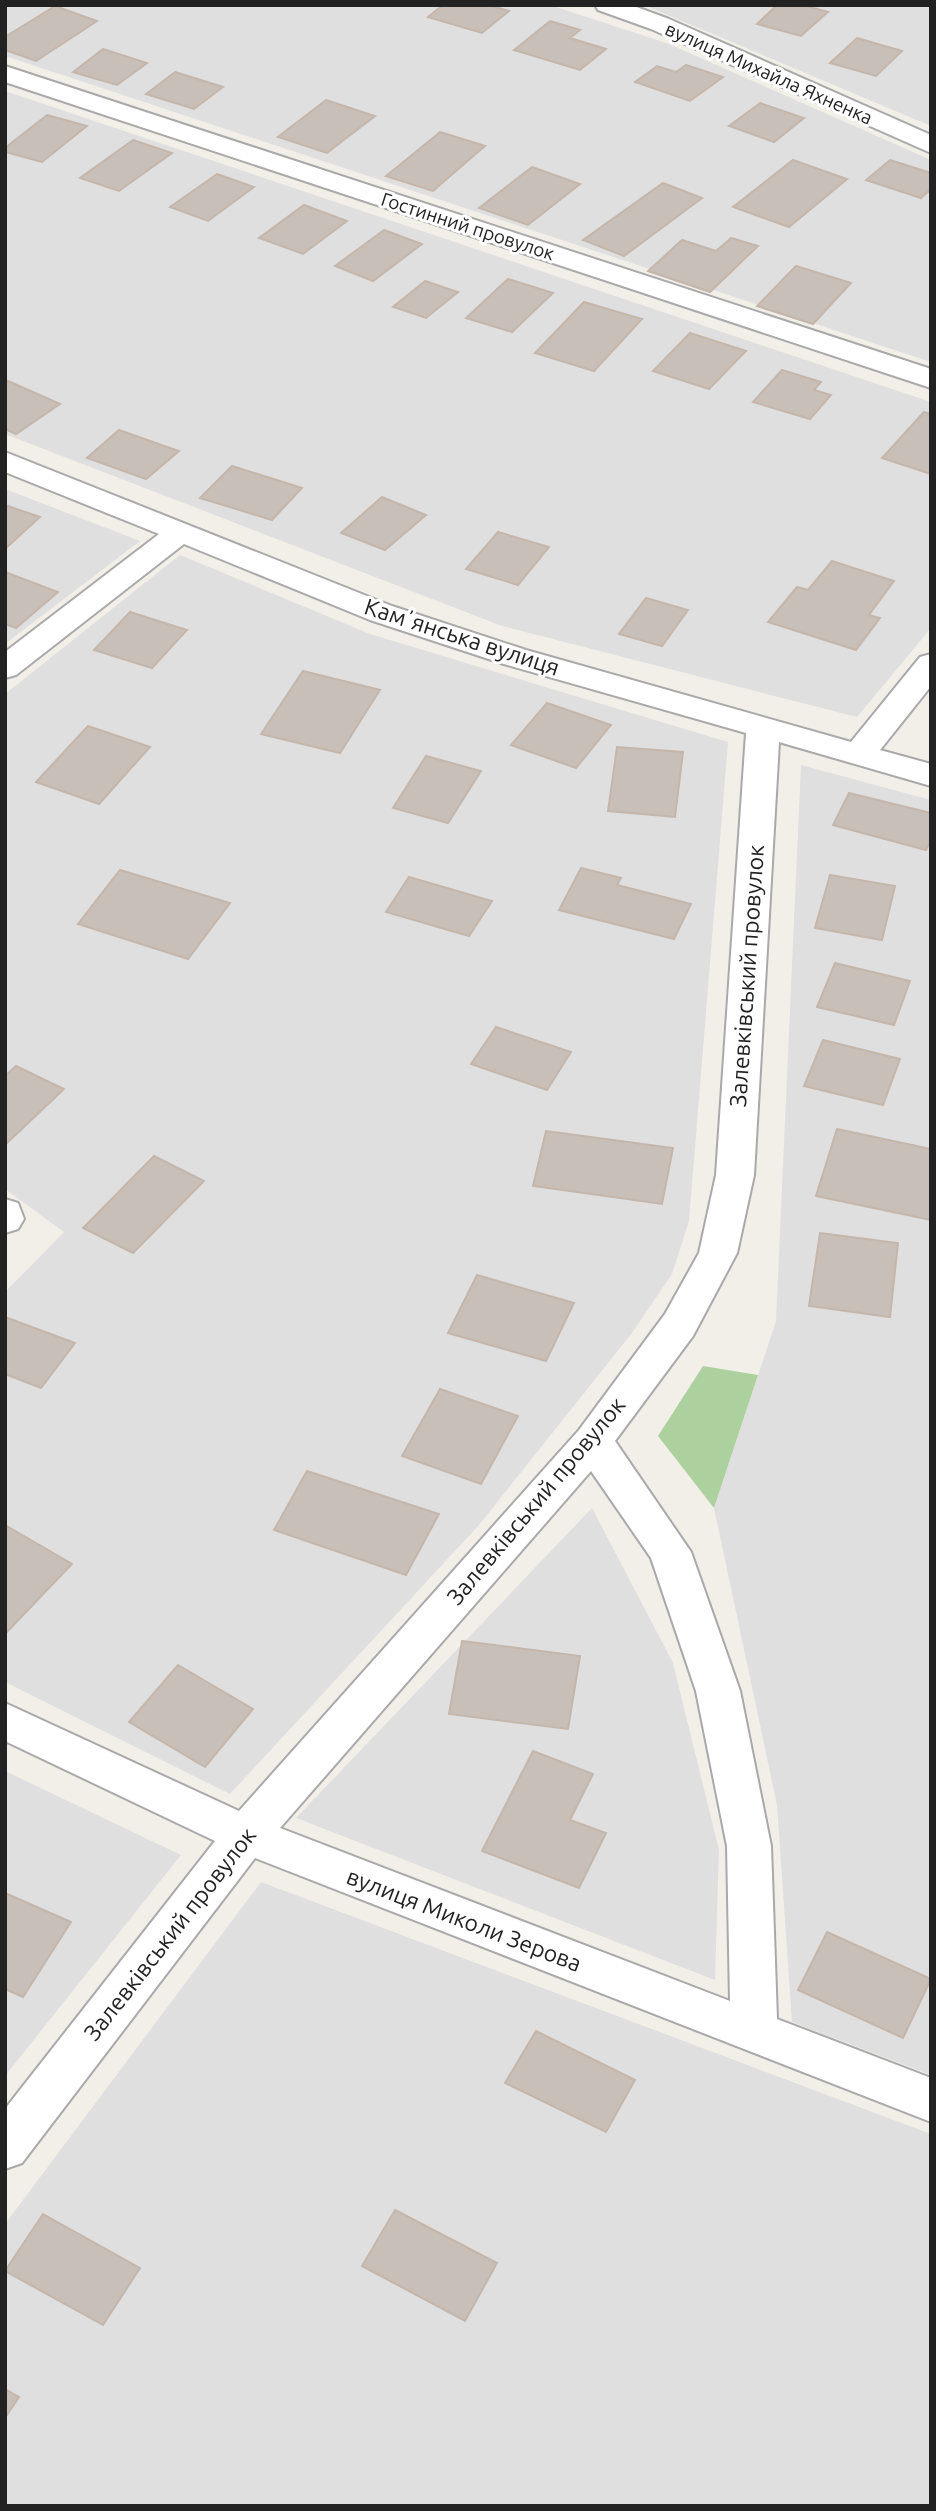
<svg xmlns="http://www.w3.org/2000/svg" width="936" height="2511" viewBox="0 0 936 2511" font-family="Ubuntu,sans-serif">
<rect width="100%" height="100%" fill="#f2efe9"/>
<!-- residential -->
<path fill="#e0dfdf" d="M5 5H550L669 44 931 160V362L5 56Z
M644 5H931V126Z
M5 91 931 402V628L857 717 502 626 5 434Z
M5 489 140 541 5 644Z
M180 555 370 634 728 742 689 1221 672 1274 632 1333 479 1525 230 1794 5 1682V1292L64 1232 5 1189V694Z
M801 765 931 800V2075L792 2022 777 1805 714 1508 776 1321Z
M592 1508 673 1663 719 1850 715 1980 296 1818Z
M5 1771 181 1855 5 2076Z
M261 1882 931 2134V2506H5V2224Z"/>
<!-- forest -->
<path fill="#add19e" d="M703 1366 758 1375 714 1508 658 1436Z"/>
<!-- building -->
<path fill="#c7bfb8" stroke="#c4b6ab" stroke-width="2" d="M443 5H489L509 11 482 33 428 17Z
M777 5H803L828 12 801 36 757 24Z
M55 6 97 21 36 61 5 50V37Z
M550 21 580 30 570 38 606 49 580 70 514 50Z
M857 38 902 51 876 76 830 63Z
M103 49 147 63 117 85 73 72Z
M686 65 723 77 690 101 635 82 657 66 676 72Z
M175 72 223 87 194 109 146 94Z
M326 100 375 116 327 153 278 137Z
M760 103 804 118 774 142 729 126Z
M47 115 87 126 42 162 5 152V148Z
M440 132 485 146 433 191 386 176Z
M133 140 172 153 119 191 80 178Z
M793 160 847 179 789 227 733 207Z
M890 160 931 173V189L921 198 866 180Z
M532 167 580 184 528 225 479 208Z
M217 174 254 187 208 221 170 207Z
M663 183 702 198 624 256 583 240Z
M304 205 347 221 303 254 259 238Z
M384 230 422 244 373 281 335 266Z
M731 238 758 246 710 292 648 271 682 240 716 251Z
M796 266 851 283 813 324 757 306Z
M508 279 553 293 512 332 466 318Z
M425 281 458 292 426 318 393 307Z
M584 302 642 319 594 371 535 353Z
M690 333 746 351 709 389 653 371Z
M782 370 821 382 814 390 831 395 810 419 753 402Z
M8 381 60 404 16 434 5 429V383Z
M924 412 931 414V474L882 458Z
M119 430 179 451 146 479 87 458Z
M232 466 302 488 272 520 200 498Z
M382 497 426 515 385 550 341 533Z
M5 505 40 517 5 549Z
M498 532 549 547 518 585 466 569Z
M832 561 894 581 869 615 880 618 856 650 768 622 797 587 808 590Z
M5 572 58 592 16 628 5 624Z
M646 598 688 610 662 646 619 634Z
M130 612 187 630 152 668 94 650Z
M303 671 380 690 340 753 261 734Z
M547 703 611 725 576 768 511 745Z
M88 726 150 747 99 804 36 782Z
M617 747 683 752 675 817 608 811Z
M426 756 481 771 448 823 393 808Z
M849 793 931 813V840L926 850 833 825Z
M581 868 621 878 617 885 691 904 674 939 559 910Z
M120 870 230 903 188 959 78 924Z
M830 875 895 886 882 940 815 928Z
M409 877 492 901 469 936 386 912Z
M835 963 910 981 894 1025 817 1007Z
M496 1027 571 1052 547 1090 471 1064Z
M823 1040 900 1059 883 1105 804 1086Z
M16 1066 64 1089 5 1145V1076Z
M837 1129 931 1149V1220L816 1196Z
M546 1131 673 1148 662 1204 533 1186Z
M154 1156 204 1181 133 1253 83 1228Z
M820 1233 898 1243 890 1317 809 1306Z
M477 1275 574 1303 546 1361 448 1333Z
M5 1317 75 1343 41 1388 5 1374Z
M440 1389 518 1416 481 1484 402 1456Z
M307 1471 439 1514 406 1575 274 1530Z
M5 1525 72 1564 5 1634Z
M462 1641 580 1656 568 1729 449 1714Z
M178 1665 253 1709 205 1767 129 1722Z
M533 1751 593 1774 570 1820 606 1833 579 1888 482 1851Z
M5 1893 71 1922 23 1997 5 1989Z
M827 1932 931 1979 903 2038 798 1990Z
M536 2031 635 2080 606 2132 505 2083Z
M395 2210 497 2263 465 2321 362 2266Z
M43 2214 140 2268 103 2325 5 2271Z
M5 2389 19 2397 5 2418Z"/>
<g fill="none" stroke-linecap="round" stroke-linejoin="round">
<defs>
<path id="minor" d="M595 5H631L669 19 931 135V153L651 29 598 10Z
M5 66 931 369V388L5 82Z
M5 452 392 606 526 650 851 742 920 657 931 654V686L880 750 931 764V786L779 742 754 1175 737 1253 693 1336 615 1441 691 1552 740 1691 771 1846 777 2019 931 2078V2122L255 1858 22 2163 5 2169V2109L215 1841 5 1741V1703L239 1811 579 1430 665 1314 699 1253 716 1175 746 733 504 664 370 620 184 544 16 675 5 678V652L159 534 5 472ZM591 1471 651 1558 696 1691 727 1846 730 2001 280 1828Z
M5 1199 18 1203 24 1219 18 1229 5 1233Z"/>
</defs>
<!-- minor casing -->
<use href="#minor" stroke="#a9a9a9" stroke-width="4"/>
<!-- minor -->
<use href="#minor" fill="#fff" fill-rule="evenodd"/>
</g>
<g text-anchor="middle" stroke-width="6" stroke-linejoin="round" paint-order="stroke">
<!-- far-street labels -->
<g font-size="19" fill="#222" stroke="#fff">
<text transform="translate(769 73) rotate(24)" y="7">вулиця Михайла Яхненка</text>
<text transform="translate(468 226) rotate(18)" y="7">Гостинний провулок</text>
</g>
<!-- street labels -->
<g font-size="23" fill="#222" stroke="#fff">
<text transform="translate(462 637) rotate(18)" y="8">Камʼянська вулиця</text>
<text transform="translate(747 976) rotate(-86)" y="8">Залевківський провулок</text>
<text transform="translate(536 1501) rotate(-50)" y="8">Залевківський провулок</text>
<text transform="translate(464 1920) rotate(21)" y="8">вулиця Миколи Зерова</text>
<text transform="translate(170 1934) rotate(-52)" y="8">Залевківський провулок</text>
</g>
</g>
<!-- border -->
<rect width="936" height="2511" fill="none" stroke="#222222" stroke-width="14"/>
</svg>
